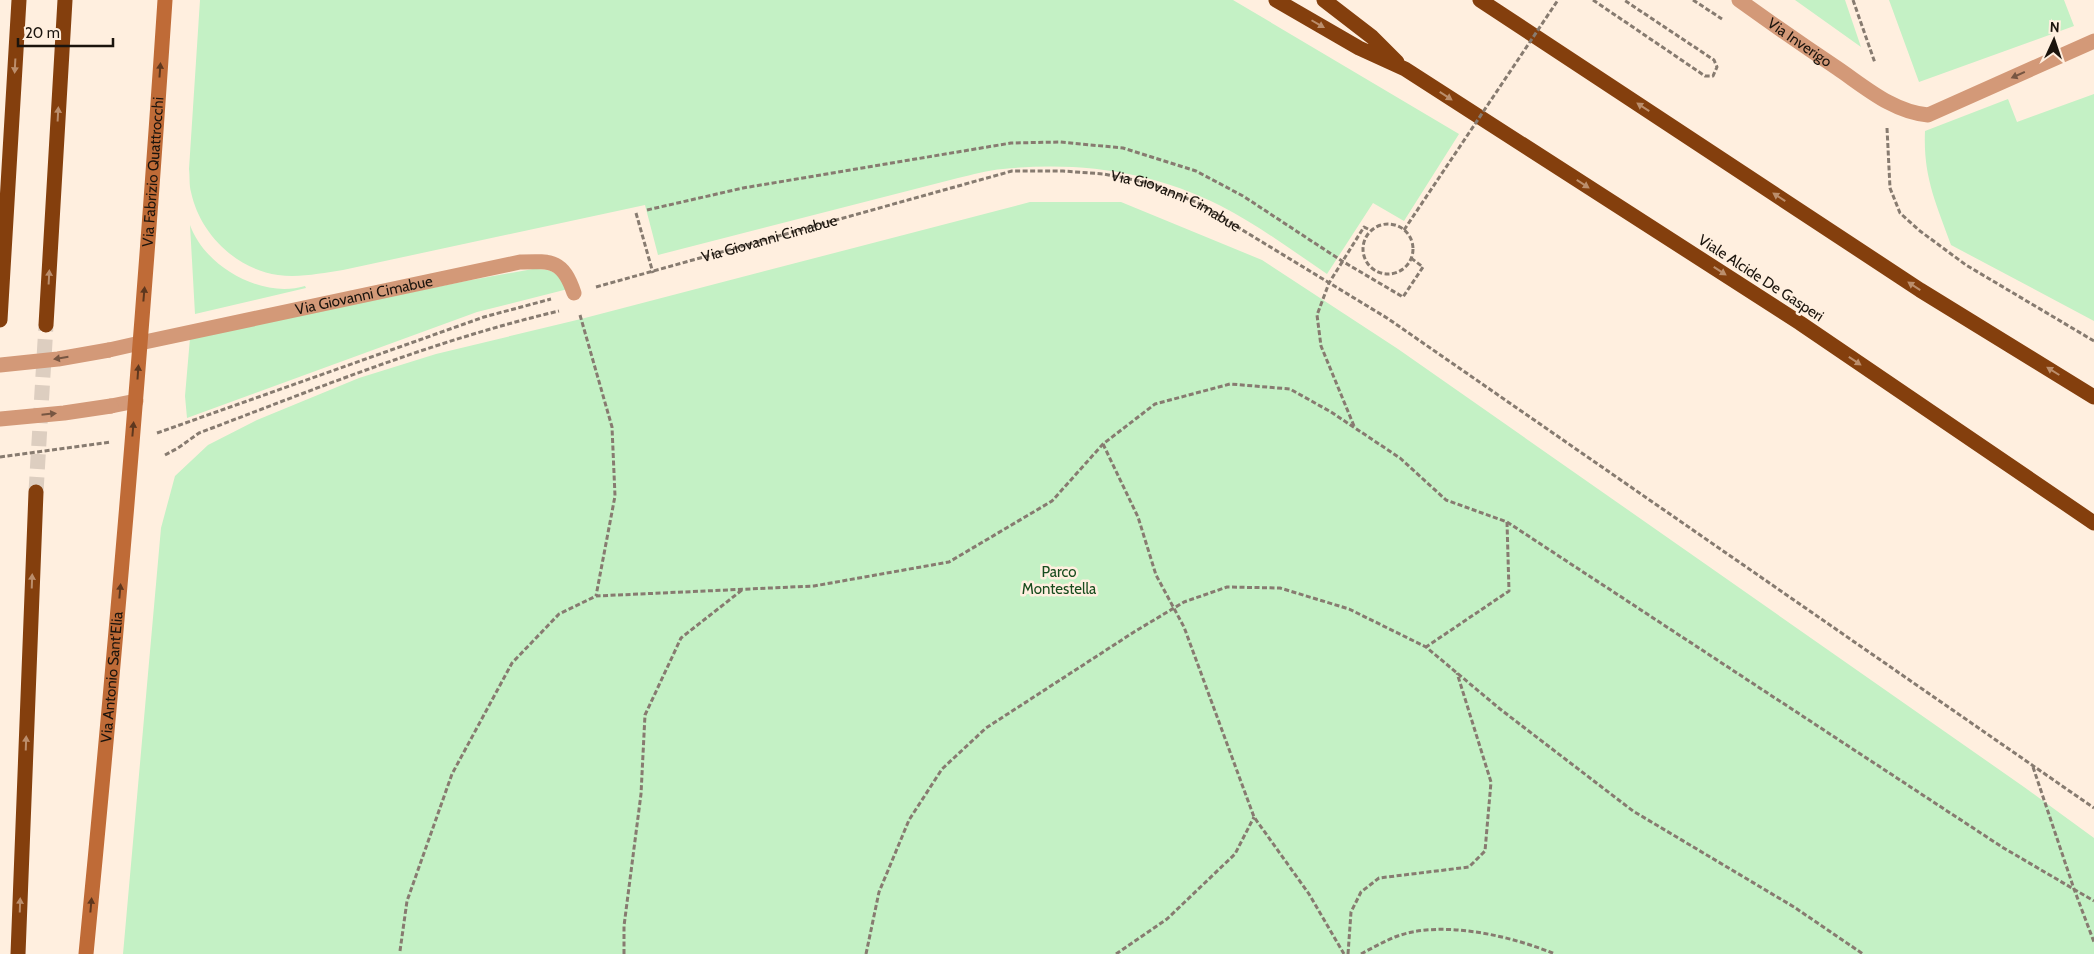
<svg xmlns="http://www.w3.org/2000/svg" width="2094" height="954" viewBox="0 0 2094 954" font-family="Cabin,sans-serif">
<rect width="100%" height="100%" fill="#ffefdf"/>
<!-- green -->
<path fill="#c4f1c5" d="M200 0H1233L1459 134 1404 221 1373 203 1327 274C1293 251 1258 225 1221 206 1153 171 1078 161 1003 169 988 170 972 175 958 178L658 255 645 205 343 270C322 273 300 278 278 275 236 269 200 234 191 192 189 185 190 177 189 169Z
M1795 0H1845L1861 47Z
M1889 0H2064L2074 26 1919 82Z
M2094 94V321L1951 245C1936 203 1923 177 1925 131L2008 99 2017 122Z
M1030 202H1121L1262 260 1398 349 2024 787 2094 838V954H123L161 528 175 476 208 445 257 420 359 378 436 354 581 319Z
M190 225C205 267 262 299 305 286L306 288 195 314Z
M533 269C554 269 556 272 568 289L477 312 187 418 185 396 190 338 466 281Z"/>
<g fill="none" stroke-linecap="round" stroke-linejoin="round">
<!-- highway-tunnel -->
<path stroke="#ddcec0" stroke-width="15" stroke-dasharray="15 8" stroke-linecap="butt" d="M36 492 46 325"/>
<!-- path -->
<g stroke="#877b70" stroke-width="3" stroke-dasharray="5 2.5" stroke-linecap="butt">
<path d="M1593 0 1705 76H1713L1717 67 1714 60 1624 0"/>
<path d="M1693 0 1722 19"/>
<path d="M1853 0 1875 63"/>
<path d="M1887 128 1890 188 1900 213 1920 231 1966 265 2094 341"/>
<path d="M647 210 743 188 1011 143 1060 142 1123 148 1196 171 1243 196 1342 261 1403 297 1423 267 1411 258"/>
<path d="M636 213 653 273"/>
<circle cx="1388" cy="249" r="25"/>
<path id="s1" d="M596 287 1012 171H1063L1104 174 1149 183 1198 203 1387 318 2094 808"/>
<path d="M580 315 612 427 615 496 596 596"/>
<path d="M1354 426 1321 346 1317 315 1329 283 1364 227 1370 230"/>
<path d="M157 433 484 317 551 299"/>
<path d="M1103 444 1138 517 1156 575 1184 627 1254 817 1309 894 1344 954"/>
<path d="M165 455 178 448 199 433C318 388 435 340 559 311"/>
<path d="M1507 522 2002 847 2094 901"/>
<path d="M2033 767 2074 889 2094 942"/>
<path d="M400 951 407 901 452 774 512 663 559 614 596 596 814 586 949 562 1052 501 1103 444 1155 404 1230 384 1290 389 1331 412 1400 458 1446 500 1507 522 1509 591 1426 647"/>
<path d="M624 954V926L641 794 645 715 681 638 742 590"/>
<path d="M866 954 879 892 909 820 942 769 986 728 1134 632 1184 602 1227 587 1280 588 1349 609 1426 647 1500 709 1633 811 1794 907 1863 954"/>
<path d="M1116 954 1167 919 1235 854 1254 817"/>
<path d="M1348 954 1351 912 1361 892 1379 878 1469 867 1485 851 1491 782 1457 673"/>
<path d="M1361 954C1372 948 1383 942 1395 937 1441 919 1511 936 1555 954"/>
</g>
<!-- lane -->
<path stroke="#d39978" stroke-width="15" id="s2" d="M140 343 520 262C552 261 563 260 574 293"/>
<!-- street -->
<g stroke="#d39978" stroke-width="15">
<path id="s3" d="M1739 0C1771 23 1804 46 1837 68 1865 87 1893 112 1928 115L2094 41"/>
<path d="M109 350 140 343"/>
<path d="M111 406 136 401"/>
</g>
<!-- secondary -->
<path stroke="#bf6b37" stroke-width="15" id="s4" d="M86 954C117 636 144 318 165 0"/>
<!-- highway -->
<path stroke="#843f0d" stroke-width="15" d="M1276 0 1359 48 1405 69 1800 323 2094 523
M1324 0 1372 37 1397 62
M1480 0 1920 290 2094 397
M0 320 19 0
M46 325 65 0
M18 954 36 492"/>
<!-- path-bridge -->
<path stroke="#877b70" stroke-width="3" stroke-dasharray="5 2.5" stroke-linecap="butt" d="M1404 230 1558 0
M0 457 111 442"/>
<!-- street-bridge -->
<path stroke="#d39978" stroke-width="15" d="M0 365 58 359 109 350
M0 419 64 413 111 406"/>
</g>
<!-- one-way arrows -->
<defs><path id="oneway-solid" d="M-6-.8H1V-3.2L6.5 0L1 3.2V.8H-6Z" transform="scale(1.25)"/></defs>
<g fill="#bb8e6c">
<use href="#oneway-solid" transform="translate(1318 24) rotate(30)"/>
<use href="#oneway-solid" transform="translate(15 66) rotate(93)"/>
<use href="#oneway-solid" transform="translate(1446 96) rotate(33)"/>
<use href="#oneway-solid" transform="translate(1643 107) rotate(-147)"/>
<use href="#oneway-solid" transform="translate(58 114) rotate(-87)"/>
<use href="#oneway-solid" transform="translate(1583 184) rotate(33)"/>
<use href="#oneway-solid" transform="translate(1779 197) rotate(-147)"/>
<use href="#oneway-solid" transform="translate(1720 271) rotate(33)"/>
<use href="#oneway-solid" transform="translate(49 277) rotate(-87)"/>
<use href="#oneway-solid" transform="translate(1914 286) rotate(-147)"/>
<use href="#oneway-solid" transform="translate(1855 361) rotate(34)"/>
<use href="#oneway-solid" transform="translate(2053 371) rotate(-148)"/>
<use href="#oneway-solid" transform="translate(32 581) rotate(-88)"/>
<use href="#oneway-solid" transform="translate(26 743) rotate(-88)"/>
<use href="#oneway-solid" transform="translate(20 905) rotate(-88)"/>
</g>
<g fill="#5d371e">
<use href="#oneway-solid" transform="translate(160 70) rotate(-86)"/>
<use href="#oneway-solid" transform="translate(144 294) rotate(-85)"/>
<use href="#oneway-solid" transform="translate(138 372) rotate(-86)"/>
<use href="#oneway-solid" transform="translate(133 429) rotate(-85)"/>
<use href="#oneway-solid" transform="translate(120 591) rotate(-85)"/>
<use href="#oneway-solid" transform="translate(91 905) rotate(-85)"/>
</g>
<g fill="#775642">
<use href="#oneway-solid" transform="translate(2018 75) rotate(156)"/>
<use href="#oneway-solid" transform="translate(61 358) rotate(171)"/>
<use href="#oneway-solid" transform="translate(49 414) rotate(-6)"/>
</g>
<g text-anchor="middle" stroke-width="5" stroke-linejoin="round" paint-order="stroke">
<!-- street labels -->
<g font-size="15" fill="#1b140d" stroke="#ffefdf">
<text dy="5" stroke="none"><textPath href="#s3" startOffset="74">Via Inverigo</textPath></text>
<text dy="5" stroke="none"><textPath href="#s4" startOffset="785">Via Fabrizio Quattrocchi</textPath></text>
<text dy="5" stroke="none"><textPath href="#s1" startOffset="601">Via Giovanni Cimabue</textPath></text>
<text dy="5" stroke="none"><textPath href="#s1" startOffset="180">Via Giovanni Cimabue</textPath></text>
<text transform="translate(1761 278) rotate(33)" y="5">Viale Alcide De Gasperi</text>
<text dy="5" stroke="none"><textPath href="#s2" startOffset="229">Via Giovanni Cimabue</textPath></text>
<text dy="5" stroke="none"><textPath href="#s4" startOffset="278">Via Antonio Sant'Elia</textPath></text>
</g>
<!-- park labels -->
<g font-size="15" fill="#184c1e" stroke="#ffefdf">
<text x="1059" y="577">Parco<tspan x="1059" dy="17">Montestella</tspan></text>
</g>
</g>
<!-- north arrow -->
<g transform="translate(2054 40) rotate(3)" stroke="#ffefdf" stroke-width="4" paint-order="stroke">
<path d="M0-4L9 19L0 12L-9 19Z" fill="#1b140d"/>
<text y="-8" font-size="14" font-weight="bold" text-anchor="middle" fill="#1b140d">N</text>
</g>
<!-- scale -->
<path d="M18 38v8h95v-8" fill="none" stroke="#1b140d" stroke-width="2.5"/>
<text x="25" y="38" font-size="15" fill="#1b140d" stroke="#ffefdf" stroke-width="4" paint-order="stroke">20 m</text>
</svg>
